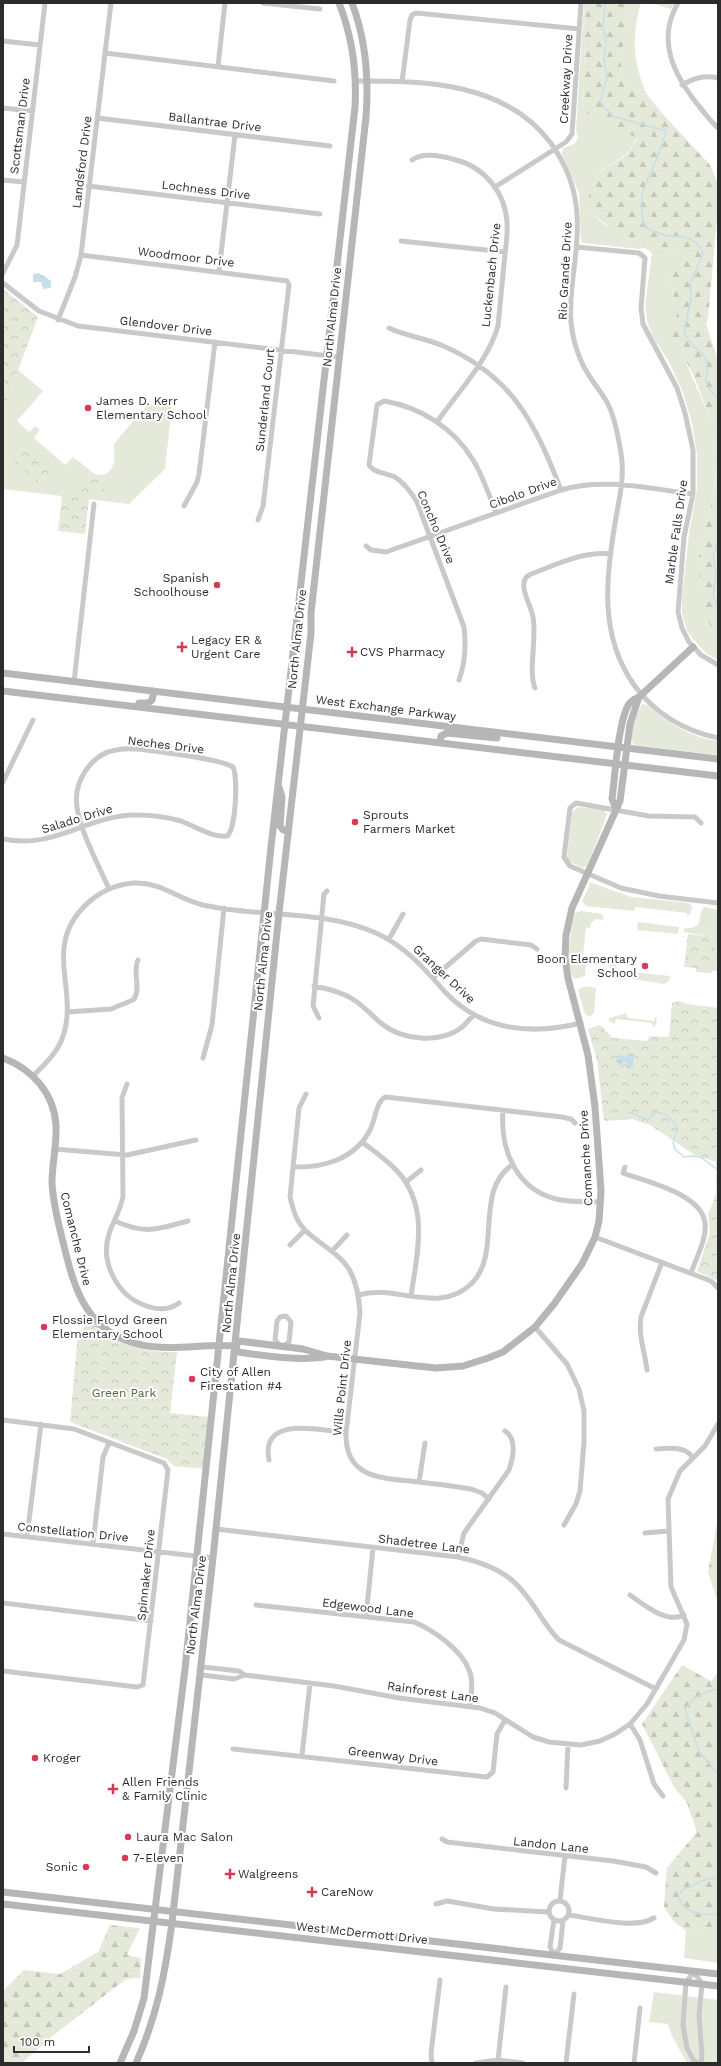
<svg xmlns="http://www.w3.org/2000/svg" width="721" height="2066" viewBox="0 0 721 2066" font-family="'Work Sans',sans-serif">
<defs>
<pattern id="forest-firs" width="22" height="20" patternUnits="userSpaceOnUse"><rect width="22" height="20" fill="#e4e9da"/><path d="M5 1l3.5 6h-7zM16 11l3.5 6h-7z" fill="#c4c8bb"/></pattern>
<pattern id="park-crowns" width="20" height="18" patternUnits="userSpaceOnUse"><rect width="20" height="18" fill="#e4e9da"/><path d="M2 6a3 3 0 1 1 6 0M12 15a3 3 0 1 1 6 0" fill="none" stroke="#c4c8bb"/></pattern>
<pattern id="water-ripples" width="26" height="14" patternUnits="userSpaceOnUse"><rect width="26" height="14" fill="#c7dfe8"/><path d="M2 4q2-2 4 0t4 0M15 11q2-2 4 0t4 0" fill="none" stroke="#abc0c7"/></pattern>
</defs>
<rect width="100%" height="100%" fill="#fff"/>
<!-- grass -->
<path fill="#e4e9da" d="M584 3H586L583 111 637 137 628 153 593 176 589 207 591 213 605 225 659 248 678 250 680 267 670 276 677 316 670 332 679 346 711 421 716 482 697 565 703 590 704 614 718 637V660L706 653 693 639 687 631 682 613V597L689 534 697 489V454L692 423 682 390 669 362 653 337 647 321 645 305 652 253 645 248 638 249 583 243 581 241 579 193 562 154 563 148 574 144 578 138 576 130Z
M627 3H641C631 36 633 61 646 93L641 95 620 77Z
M651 3H675L671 9Z
M18 370 43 391 17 421 29 432 35 426 40 430 34 438 65 465 73 457 96 475C116 476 115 459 114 444L144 408 154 403 172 405 165 469 129 504 3 489V411Z
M642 704 647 705C667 722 691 738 718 741V755L634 745C627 733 636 715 642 704Z
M578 807 604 810 607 815 587 866 582 868 569 861 567 858 572 812Z
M589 882 631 897 689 903 692 907 690 914 687 916V913L635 907 634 911 586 906 582 901 590 885Z
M704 907 718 910V971H712L715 937 683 932 685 928C706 929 696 916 704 907Z
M581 911 602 914 604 918 602 920 596 919 591 923 590 928 586 927 582 964 586 965 585 976 575 979C564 971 571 926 575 913Z
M638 922 679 927 678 934 637 930Z
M616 961 617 971 626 973 625 980 612 978 609 974 610 964Z
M631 972 670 976 669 981 664 984 633 979Z
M586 986 596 988 594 1013 589 1017 585 1014 578 990Z
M627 1013 628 1018 654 1021 655 1017H657L656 1025 653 1028 652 1023 616 1019 615 1024 609 1021V1018Z
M718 1926V1963L684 1958 686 1930Z
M654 1992 718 2000V2063H687L672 2036 668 2024 649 2022Z"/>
<!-- forest -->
<path fill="url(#forest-firs)" d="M586 3H627L620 77 641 95 646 93 661 112 710 165 718 183V208L708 319 706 324 718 360V637L703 614V590L697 565 716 482 711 421 694 376 670 332 672 320 677 316 670 276 674 270 680 267 678 250 659 248 620 235 591 213 589 207V188L593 176 628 154 637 138 583 111Z
M717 1522H718V1603L708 1572Z
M682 1665 711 1681 718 1673V1926L686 1930 674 1922 664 1907 667 1868 697 1832 687 1803 674 1787 642 1724Z
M110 1925 140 1928 127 1955 141 1958 140 1978 126 1979 55 2034 22 2063H3V1991L24 1970 60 1974 98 1952Z"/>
<!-- park -->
<path fill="url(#park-crowns)" d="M3 289 38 317 3 411Z
M26 441 55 467 40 484 11 459Z
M99 477 104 478V492L102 494 82 492 81 488 83 481Z
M62 496 89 499 85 534 58 531Z
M688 934 716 937 712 973 696 972V968L684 967Z
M680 1001 687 1004 718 1008V1281L697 1271 710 1233 708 1215 716 1194V1162L695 1155 650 1125 632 1119 604 1121 597 1060 588 1029 600 1025 613 1038 647 1041 650 1036 669 1037 672 1003Z
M91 1321C122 1345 137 1352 177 1352L170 1413 209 1417 204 1469 174 1466 167 1459 70 1422 78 1333Z"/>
<!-- water -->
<path fill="url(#water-ripples)" d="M39 273 51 281V288L43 289 41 282H33V274Z
M620 1054 626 1057 628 1054H633L634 1056 633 1067 628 1068 626 1062H623L622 1065H618L616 1058Z"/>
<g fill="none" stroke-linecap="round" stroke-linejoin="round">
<!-- stream -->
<path stroke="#c7dfe8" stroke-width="1.5" d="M605 3 603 28 606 41 604 59 607 79 600 102 612 116 666 131C663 141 660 151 656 161 643 189 638 194 644 227 650 229 657 233 664 235 682 238 696 234 703 254L690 284 691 298 684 333C687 337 690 342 693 346 698 350 704 353 706 359 713 376 695 377 718 398
M718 543 713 557 716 574 713 595 718 608
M628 1112 648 1120 655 1112 665 1114 678 1127 673 1143 675 1149 684 1157 694 1156 702 1158 718 1170
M718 1689C703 1692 694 1697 685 1709L699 1751 718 1775
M718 1878 707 1879 684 1889 678 1896C684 1914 701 1916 718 1914"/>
<!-- street -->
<path stroke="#c9c9c9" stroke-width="5" d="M263 3 320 9
M678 3C656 40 674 75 698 105 704 112 710 121 718 128
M3 41 40 45
M105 53 334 81
M218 66 225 3
M356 81C425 81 504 82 550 142 566 164 576 190 577 216 580 251 568 287 571 322 573 342 580 363 592 380 597 387 602 394 607 402 615 418 618 436 621 453 625 478 619 499 615 523 606 580 599 635 634 685 654 713 684 731 718 738
M402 82 410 20 412 15 416 13 579 29
M682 85C694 78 704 75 718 78
M3 108 32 111
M97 118 330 146
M412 160C423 152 443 156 456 160 484 167 505 192 507 222 508 236 505 251 504 264 502 285 500 305 498 326 488 361 458 392 437 422
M3 180 24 182
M88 186 320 214
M495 187 566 142 572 134 581 3
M401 241 505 252
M576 247 639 253 645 258 641 308 643 324 677 388 685 413 693 450V494L684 537 678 612 682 628 689 642 701 655 718 665
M81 255 287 281 289 285 263 506 258 520
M219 271 235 135
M3 273 17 245 45 3
M3 283 39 311 78 326 338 357
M58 320 75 277 81 255 111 3
M389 328C406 336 424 338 441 345 512 375 535 423 561 490
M184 506 197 482 199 474 215 342
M366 546 371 550 386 552 561 490C603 477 651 489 693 494
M459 680C465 664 466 644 464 627L417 502C411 492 404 483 395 477 387 473 373 473 369 465L377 405 384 401C420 407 454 428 473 460 483 476 489 495 496 513
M74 682 94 504
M535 688C528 671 537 639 533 617 531 605 516 583 529 575 555 565 583 551 611 554
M3 782 33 720
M701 823 695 817 649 816 576 803 570 808 564 857 570 866 621 888 659 896 718 903
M3 839C54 850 87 815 136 815 151 815 167 817 181 821 195 826 212 838 227 836 236 830 238 777 233 767 220 759 179 755 162 752 147 750 131 747 116 750 91 754 73 782 77 807 80 831 99 866 109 889
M389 939 403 914
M434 977 476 941 481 939 531 945 537 949
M314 986C328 989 342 992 354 1000 365 1007 372 1016 382 1024 402 1040 439 1044 461 1028 465 1025 469 1019 474 1015
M67 1012 111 1009 133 1000C142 990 132 972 138 960
M319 1018 313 1006 324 894 327 891
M203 1058 212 1025 224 908
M33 1076C44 1065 56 1054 62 1039 81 990 39 945 90 901 102 891 118 884 134 883 162 882 177 899 203 905 260 918 321 909 376 933 405 946 425 969 445 992 482 1031 532 1035 581 1023
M127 1084 122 1098 123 1196C121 1210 113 1221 109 1234 100 1262 117 1295 144 1305 156 1310 168 1311 179 1303
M306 1094 299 1108 290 1197C293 1209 296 1221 305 1230 319 1244 338 1252 349 1269 357 1283 359 1297 360 1313L346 1433C345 1480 384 1478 419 1482 436 1484 453 1486 471 1489L482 1493 489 1499
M503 1111C500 1151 517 1192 561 1200 574 1202 588 1202 601 1202
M362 1142C374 1151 387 1160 397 1171 430 1206 417 1254 411 1296
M54 1149 127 1155 196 1140
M293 1167C324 1168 355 1159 370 1130 375 1122 376 1100 386 1097L562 1117 571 1119 575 1123
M625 1167 623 1173C647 1182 702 1194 705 1223 707 1239 696 1258 691 1273
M406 1182 421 1170
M115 1221C146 1235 157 1229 188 1221
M595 1237 711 1281 718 1288
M290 1245 305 1230
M332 1251 347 1235
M359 1295C395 1284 439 1315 471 1284 503 1254 473 1192 512 1165
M286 1316 291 1322 289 1342 282 1347 275 1340 277 1321 280 1317Z
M535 1327 567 1364 579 1389 584 1411V1442L580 1491 576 1504 564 1525
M647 1370C645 1352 638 1336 641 1317L662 1262
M3 1420 74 1429 164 1463 168 1470 143 1685 137 1687 3 1671
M656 1449C667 1448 686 1446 692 1457
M269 1460C260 1415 320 1430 346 1433
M419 1482 425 1443
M216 1529 458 1557C482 1562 509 1572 524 1593 537 1608 545 1626 559 1640L656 1689
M645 1533 668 1531
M3 1534 213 1558
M27 1537 41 1424
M93 1544 103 1457 109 1443
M458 1557 464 1533 509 1470C513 1458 517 1439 505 1431
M630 1595C644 1605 667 1624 684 1615
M3 1603 151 1621
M256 1605 414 1622C433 1630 462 1650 469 1670 474 1681 471 1695 470 1706
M366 1616 373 1548
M245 1675 234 1679 202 1675 199 1671 203 1667 239 1671 245 1675 334 1686 399 1698 480 1708 495 1713 533 1737 549 1742 581 1745 600 1741 615 1734 630 1724 647 1704 684 1640 687 1624 671 1587 668 1499 680 1471 705 1446 718 1424
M630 1724 640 1740 654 1784 663 1796
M233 1749 487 1777 493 1772 497 1734 505 1720
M302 1755 310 1684
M566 1788 568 1745
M442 1839 447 1842 613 1861 646 1867 656 1873
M560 1900 565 1856
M549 1911a10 10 0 1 1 20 0a10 10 0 1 1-20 0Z
M436 1904 447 1901 494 1909 549 1912
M569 1915C592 1918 634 1930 654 1918
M554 1920 550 1947 554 1955 560 1948 563 1921
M498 2060 506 1987
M432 2063 431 2053 440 1980
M476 2063 498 2060 523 2063
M566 2063 574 1994
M634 2063 640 2008
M697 2063 692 2058 687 2048 683 2025 686 1982 694 1972 702 1984 699 2015 702 2056 701 2063"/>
<!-- secondary -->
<path stroke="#b6b6b6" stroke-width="7" d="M3 673 718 759
M3 691 718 776
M139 703H148L152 700 154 691
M440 742 441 736 447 733 497 738
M279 787 282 797 280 826 283 830 288 831
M616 809 612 799C615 777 618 721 629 704 632 700 635 699 639 697L693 647
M3 1058C32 1069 54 1093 56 1125 57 1144 52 1164 52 1183 53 1203 58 1222 63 1242 73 1283 83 1325 128 1341 163 1354 199 1343 236 1346
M236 1346 239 1341 303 1349 327 1356 417 1366 436 1368 463 1366 488 1358 503 1352 535 1327 554 1304 582 1264 595 1237 599 1221 601 1191 595 1107 588 1055 568 978 565 958 566 935 572 908 620 801 630 724 639 697
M236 1346 238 1352C267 1356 296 1361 325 1357
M3 1892 718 1974
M3 1904 718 1986
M120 2063 134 2031 144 1998 185 1669 271 847 355 107C357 71 352 36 339 3
M136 2063C157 2016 165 1974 172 1923L213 1558 279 913 311 633V613L366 117C369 78 366 40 352 3"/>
</g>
<!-- markers -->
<g fill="#d83957" stroke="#fff" stroke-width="1.5">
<circle cx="88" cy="408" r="4"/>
<circle cx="217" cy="585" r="4"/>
<path d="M180 641h4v4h4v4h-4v4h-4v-4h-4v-4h4z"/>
<path d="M350 646h4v4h4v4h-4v4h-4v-4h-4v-4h4z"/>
<circle cx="355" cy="822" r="4"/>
<circle cx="645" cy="966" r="4"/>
<circle cx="44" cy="1327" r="4"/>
<circle cx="192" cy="1379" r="4"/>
<circle cx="35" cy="1758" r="4"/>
<path d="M111 1783h4v4h4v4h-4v4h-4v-4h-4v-4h4z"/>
<circle cx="128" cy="1837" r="4"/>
<circle cx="125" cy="1858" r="4"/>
<circle cx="86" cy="1867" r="4"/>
<path d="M228 1868h4v4h4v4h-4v4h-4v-4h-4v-4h4z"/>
<path d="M310 1886h4v4h4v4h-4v4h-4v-4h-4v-4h4z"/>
</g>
<g text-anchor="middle" stroke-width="4" stroke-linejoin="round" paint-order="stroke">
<!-- street labels -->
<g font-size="12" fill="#2c2c2c" stroke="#fff">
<text transform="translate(566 79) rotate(-87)" y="4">Creekway Drive</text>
<text transform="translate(215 122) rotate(7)" y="4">Ballantrae Drive</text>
<text transform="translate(20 126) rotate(-83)" y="4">Scottsman Drive</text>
<text transform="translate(82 162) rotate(-83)" y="4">Landsford Drive</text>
<text transform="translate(206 190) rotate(7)" y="4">Lochness Drive</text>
<text transform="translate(186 257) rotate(7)" y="4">Woodmoor Drive</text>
<text transform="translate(565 271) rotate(-87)" y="4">Rio Grande Drive</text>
<text transform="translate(491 275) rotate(-84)" y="4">Luckenbach Drive</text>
<text transform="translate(332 317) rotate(-84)" y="4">North Alma Drive</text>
<text transform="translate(166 326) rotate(7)" y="4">Glendover Drive</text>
<text transform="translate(265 400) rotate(-84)" y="4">Sunderland Court</text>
<text transform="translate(523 493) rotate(-20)" y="4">Cibolo Drive</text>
<text transform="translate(436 527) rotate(67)" y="4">Concho Drive</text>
<text transform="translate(676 532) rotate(-82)" y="4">Marble Falls Drive</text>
<text transform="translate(297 639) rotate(-84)" y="4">North Alma Drive</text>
<text transform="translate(386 708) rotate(7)" y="4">West Exchange Parkway</text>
<text transform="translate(166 745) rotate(7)" y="4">Neches Drive</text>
<text transform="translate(77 819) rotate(-17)" y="4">Salado Drive</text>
<text transform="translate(263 961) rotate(-84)" y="4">North Alma Drive</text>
<text transform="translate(444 974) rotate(43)" y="4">Granger Drive</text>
<text transform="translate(586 1158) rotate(-93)" y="4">Comanche Drive</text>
<text transform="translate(76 1239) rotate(76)" y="4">Comanche Drive</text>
<text transform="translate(231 1283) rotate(-84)" y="4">North Alma Drive</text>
<text transform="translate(342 1388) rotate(-84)" y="4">Wills Point Drive</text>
<text transform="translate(73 1532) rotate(6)" y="4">Constellation Drive</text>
<text transform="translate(424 1544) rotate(7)" y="4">Shadetree Lane</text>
<text transform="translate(146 1575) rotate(-84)" y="4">Spinnaker Drive</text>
<text transform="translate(196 1605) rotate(-83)" y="4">North Alma Drive</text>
<text transform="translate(368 1608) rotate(7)" y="4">Edgewood Lane</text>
<text transform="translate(433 1692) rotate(8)" y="4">Rainforest Lane</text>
<text transform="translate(393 1756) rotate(7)" y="4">Greenway Drive</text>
<text transform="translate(551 1845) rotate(6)" y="4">Landon Lane</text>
<text transform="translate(362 1933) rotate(6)" y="4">West McDermott Drive</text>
</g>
<!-- poi labels -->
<g font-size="12" fill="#2c2c2c" stroke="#fff" text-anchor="start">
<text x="96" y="405">James D. Kerr<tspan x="96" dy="14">Elementary School</tspan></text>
<text x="209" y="582" text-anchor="end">Spanish<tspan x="209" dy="14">Schoolhouse</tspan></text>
<text x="191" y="644">Legacy ER &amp;<tspan x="191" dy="14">Urgent Care</tspan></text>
<text x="360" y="656">CVS Pharmacy</text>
<text x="363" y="819">Sprouts<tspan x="363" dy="14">Farmers Market</tspan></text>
<text x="637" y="963" text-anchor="end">Boon Elementary<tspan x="637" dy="14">School</tspan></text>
<text x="52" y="1324">Flossie Floyd Green<tspan x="52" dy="14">Elementary School</tspan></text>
<text x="200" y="1376">City of Allen<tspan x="200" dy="14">Firestation #4</tspan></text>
<text x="43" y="1762">Kroger</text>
<text x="122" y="1786">Allen Friends<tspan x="122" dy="14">&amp; Family Clinic</tspan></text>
<text x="136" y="1841">Laura Mac Salon</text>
<text x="133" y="1862">7-Eleven</text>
<text x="78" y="1871" text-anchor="end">Sonic</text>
<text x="238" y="1878">Walgreens</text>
<text x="321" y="1896">CareNow</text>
</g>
<!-- park labels -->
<g font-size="12" fill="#54643d" stroke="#fff">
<text x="124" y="1397">Green Park</text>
</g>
</g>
<!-- border -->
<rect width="721" height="2066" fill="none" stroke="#2c2c2c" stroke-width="8"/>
<!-- scale -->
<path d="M14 2046v6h75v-6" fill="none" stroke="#2c2c2c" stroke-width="2"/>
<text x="20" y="2046" font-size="12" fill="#2c2c2c" stroke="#ffffff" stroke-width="3" paint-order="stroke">100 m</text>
</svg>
